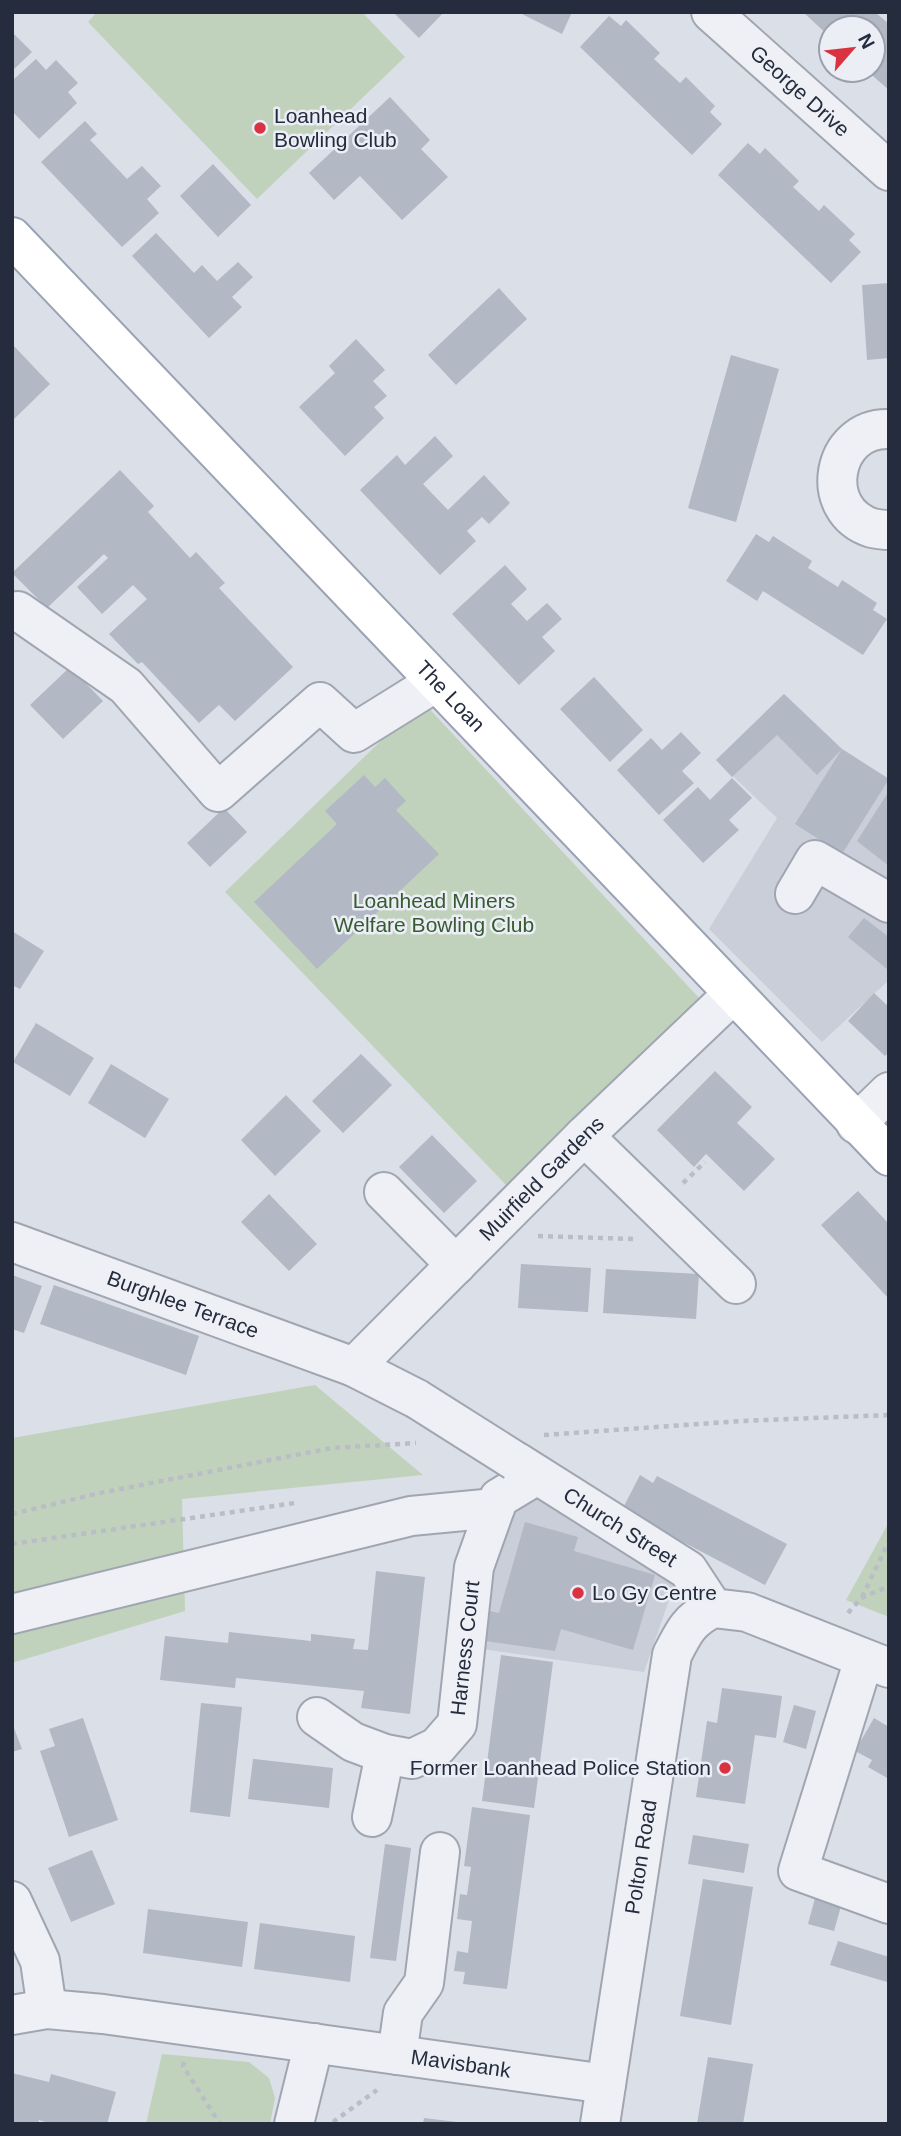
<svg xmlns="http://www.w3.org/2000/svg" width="901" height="2136" viewBox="0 0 901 2136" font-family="Helvetica,sans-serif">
<rect width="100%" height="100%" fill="#dbdfe7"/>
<!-- built -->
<path fill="#c9ced9" d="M784 694 842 749 889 779V980L822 1042 709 929 777 818 716 760Z
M540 1492 676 1580 644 1672 474 1648 484 1581 507 1518Z"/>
<!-- green -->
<path fill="#c0d2bc" d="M97 12H362L405 57 257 199 88 22Z
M422 701 701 1000 509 1188 225 892Z
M315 1385 423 1475 182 1499 185 1611 12 1663V1438Z
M889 1522V1617L846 1600Z
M162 2054 249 2062 269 2078 275 2098 270 2124H146Z"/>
<!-- building -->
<path fill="#b2b8c4" d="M393 12H444L419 38Z
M518 12H572L562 34Z
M803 12H875L889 24V90L866 70H873V28H831V38Z
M609 16 621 26 626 20 660 53 654 59 680 83 686 77 715 106 710 112 722 124 692 155 580 47Z
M12 32 32 52 12 71Z
M36 59 46 70 56 60 78 83 68 92 77 103 39 139 12 111V81Z
M390 97 430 140 421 149 448 177 402 220 360 176 334 200 309 173Z
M85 121 97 134 90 140 127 179 142 166 161 186 147 199 159 213 122 247 41 162Z
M748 143 760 154 765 148 799 181 793 187 819 211 824 205 855 234 849 240 861 252 831 283 718 175Z
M213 164 251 205 218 237 180 196Z
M156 233 194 273 202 265 217 281 238 262 253 277 232 297 242 307 209 338 132 256Z
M889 283V358L867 360 862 285Z
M499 288 527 319 456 385 428 355Z
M356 339 385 370 373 381 387 396 374 407 384 418 345 456 299 407 335 373 329 366Z
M12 344 50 384 12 421Z
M731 355 779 369 736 522 688 508Z
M435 436 453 456 423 484 448 510 484 475 510 503 489 524 482 517 467 531 476 541 440 575 360 490 397 455 405 465Z
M120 470 154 506 148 512 190 558 196 552 225 583 219 588 293 667 235 721 219 705 199 723 142 662 138 664 109 634 147 599 133 585 102 614 77 587 108 558 104 554 47 608 12 573Z
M756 534 769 542 773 536 812 561 808 568 838 587 842 580 877 603 873 610 887 619 863 655 763 591 757 601 726 581Z
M505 565 527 589 511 604 527 621 547 603 562 619 542 637 555 651 519 685 452 614Z
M70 667 103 701 63 739 30 705Z
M594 677 643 730 610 762 560 709Z
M784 694 842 749 889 779 842 854 795 824 842 749 817 775 777 735 732 777 716 760Z
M681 732 701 753 682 771 694 783 659 815 617 770 651 738 662 750Z
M364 775 375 787 385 778 406 801 396 810 439 854 317 969 254 902 337 824 325 811Z
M732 778 752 798 729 820 739 830 703 863 663 820 698 787 710 800Z
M889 791V866L857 841Z
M224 808 247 832 210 867 187 843Z
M864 918 889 937 887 969 848 937Z
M12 931 44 951 20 989 12 985Z
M874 993 889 1007V1052L885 1056 848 1021Z
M36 1023 94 1058 70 1096 13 1062Z
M361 1054 392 1085 343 1133 312 1101Z
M111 1064 169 1099 145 1138 88 1103Z
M715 1071 752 1107 737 1123 775 1159 744 1191 706 1154 694 1167 657 1130Z
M286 1095 321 1131 275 1176 241 1140Z
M432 1135 477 1181 444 1213 399 1167Z
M858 1191 889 1224V1299L821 1225Z
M269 1194 317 1244 289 1271 241 1222Z
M521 1264 591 1268 588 1312 518 1308Z
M606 1269 699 1274 696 1319 603 1313Z
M12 1275 42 1286 24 1333 12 1329Z
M54 1285 199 1336 186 1375 40 1324Z
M640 1475 653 1483 657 1476 787 1544 765 1585 622 1510Z
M525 1522 578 1537 574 1551 655 1575 633 1650 561 1629 555 1651 486 1641 490 1611 499 1613Z
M376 1571 425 1577 410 1714 361 1708 364 1691 236 1678 235 1688 160 1680 165 1636 228 1643 229 1632 311 1641V1634L355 1639 353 1649 368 1650Z
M501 1655 553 1662 534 1808 482 1801Z
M722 1688 782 1696 776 1738 755 1735 745 1804 696 1797 707 1721 717 1723Z
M201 1703 242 1707 230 1817 190 1812Z
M794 1705 816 1711 806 1749 783 1742Z
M83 1718 118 1820 69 1837 40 1751 55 1746 49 1729Z
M874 1718 889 1727V1779L868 1767 872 1760 855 1751Z
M12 1723 22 1749 12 1752Z
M253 1759 333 1768 329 1808 248 1799Z
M472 1807 530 1815 507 1989 463 1984 465 1972 454 1971 457 1951 468 1953 472 1921 457 1919 460 1894 467 1895 471 1867 464 1866Z
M693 1835 749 1844 744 1873 688 1864Z
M385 1844 411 1848 396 1961 370 1958Z
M92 1850 115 1904 71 1922 48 1868Z
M703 1879 753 1887 731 2025 680 2016Z
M815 1898 841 1906 834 1931 808 1924Z
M148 1909 248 1922 242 1967 143 1953Z
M260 1923 355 1936 350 1982 254 1969Z
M838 1941 889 1957 887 1982 830 1965Z
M708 2057 753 2064 743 2124H697Z
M12 2073 49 2082 51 2074 116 2092 107 2124H52L39 2120 38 2124H12Z
M424 2118 457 2122V2124H423Z"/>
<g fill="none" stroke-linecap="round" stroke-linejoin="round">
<defs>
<g id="minor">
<path id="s1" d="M711 12 889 171"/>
<path d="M889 429C831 427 817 511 872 528 877 529 883 530 889 530"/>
<path d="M18 611 126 686 218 792 320 702 354 733 436 682"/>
<path d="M795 894 815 860 889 903"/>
<path d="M856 1124 889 1092"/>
<path d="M584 1136 736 1284"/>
<path d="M384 1192 456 1265"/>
<path id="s2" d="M12 1242 354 1367 417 1399"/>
<path id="s3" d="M354 1367 584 1136 733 994"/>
<path id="s4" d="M517 1462 688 1570 713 1608 747 1612 889 1668"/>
<path d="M12 1614 411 1516 495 1508"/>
<path d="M864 1659 798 1871 889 1904"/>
<path id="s5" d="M317 1717 353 1742 385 1754 412 1759 437 1747 457 1724 474 1567 495 1508 499 1498 537 1475"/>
<path d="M372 1817 385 1754"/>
<path d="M12 1901 40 1961 47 2009"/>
<path id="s6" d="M12 2015 47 2009 103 2014 606 2084"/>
<path d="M397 2055 403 2013 424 1983 440 1852"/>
<path d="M294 2124 314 2043"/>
<path id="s7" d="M600 2124 672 1655C684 1631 689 1620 713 1608"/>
</g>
<g id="major">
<path id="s8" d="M12 237 889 1156"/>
</g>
</defs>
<!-- minor casing -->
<use href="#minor" stroke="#a0a6b1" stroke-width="42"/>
<!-- major casing -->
<use href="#major" stroke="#9aa2b4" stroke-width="42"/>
<!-- path -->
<path stroke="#b9bdc5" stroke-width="4.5" stroke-dasharray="5 5" stroke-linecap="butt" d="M683 1183 705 1162
M538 1236 634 1239
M544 1435 741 1421 889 1415
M12 1514 100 1493 332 1448 416 1443
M12 1544 295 1503
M862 1597 889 1541
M848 1613 861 1598 889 1586
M184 2062 183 2066 220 2124
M333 2122 377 2090"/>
<!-- minor -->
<use href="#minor" stroke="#eef0f5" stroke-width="38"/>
<!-- major -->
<use href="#major" stroke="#fff" stroke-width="38"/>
<defs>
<path id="minor-bridge" d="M417 1399 515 1461"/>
</defs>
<!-- minor-bridge casing -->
<use href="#minor-bridge" stroke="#a0a6b1" stroke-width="42" stroke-linecap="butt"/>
<!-- minor-bridge -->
<use href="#minor-bridge" stroke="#eef0f5" stroke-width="38"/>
</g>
<!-- markers -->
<g fill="#d93342" stroke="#ebeef5" stroke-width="2.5">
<circle cx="260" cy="128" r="7"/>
<circle cx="578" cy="1593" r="7"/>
<circle cx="725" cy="1768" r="7"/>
</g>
<g text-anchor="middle" stroke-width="5" stroke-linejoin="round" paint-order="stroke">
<!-- street labels -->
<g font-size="21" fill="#242c3e" stroke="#ebeef5">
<text dy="7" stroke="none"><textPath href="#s1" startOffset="119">George Drive</textPath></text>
<text dy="7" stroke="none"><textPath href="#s8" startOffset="635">The Loan</textPath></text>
<text dy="7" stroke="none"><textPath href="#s3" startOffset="266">Muirfield Gardens</textPath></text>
<text dy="7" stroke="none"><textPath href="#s2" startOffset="182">Burghlee Terrace</textPath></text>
<text dy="7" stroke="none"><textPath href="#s4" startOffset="122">Church Street</textPath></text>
<text dy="7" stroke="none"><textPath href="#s5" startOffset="240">Harness Court</textPath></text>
<text dy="7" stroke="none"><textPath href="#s7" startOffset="270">Polton Road</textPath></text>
<text dy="7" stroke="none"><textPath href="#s6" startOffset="453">Mavisbank</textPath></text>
</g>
<!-- poi labels -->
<g font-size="21" fill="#242c3e" stroke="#ebeef5" text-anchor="start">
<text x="274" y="123">Loanhead<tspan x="274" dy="24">Bowling Club</tspan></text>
<text x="592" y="1600">Lo Gy Centre</text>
<text x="711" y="1775" text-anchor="end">Former Loanhead Police Station</text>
</g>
<!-- park labels -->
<g font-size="21" fill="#365b30" stroke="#ebeef5">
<text x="434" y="908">Loanhead Miners<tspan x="434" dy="24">Welfare Bowling Club</tspan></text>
</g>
</g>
<!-- border -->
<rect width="901" height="2136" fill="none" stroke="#242c3e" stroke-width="28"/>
<!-- north arrow -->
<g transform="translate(852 49) rotate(62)"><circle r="33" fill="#ebeef5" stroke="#9ba0ac" stroke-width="2"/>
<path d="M0-5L12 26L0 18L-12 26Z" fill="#d93342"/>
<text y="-10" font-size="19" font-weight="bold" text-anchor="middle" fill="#242c3e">N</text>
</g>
</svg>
